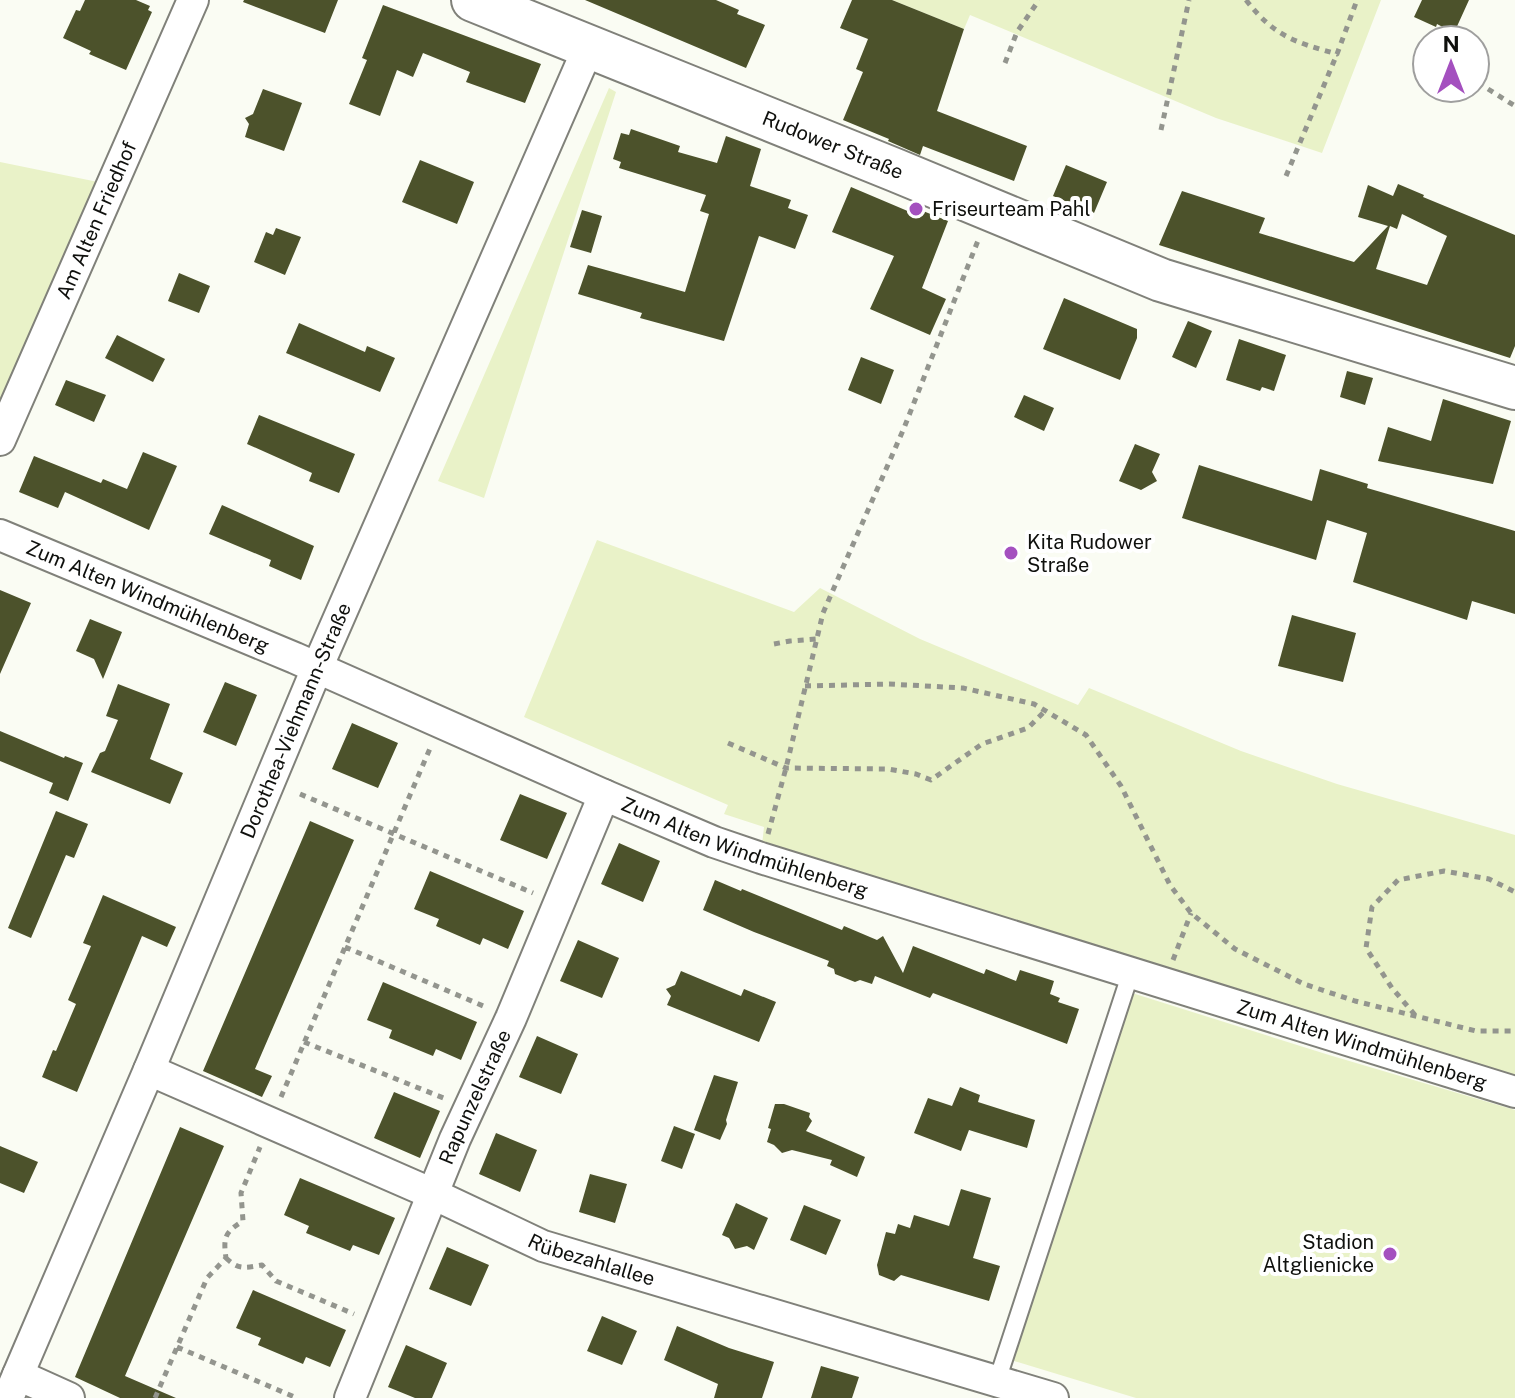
<svg xmlns="http://www.w3.org/2000/svg" width="1515" height="1398" viewBox="0 0 1515 1398" font-family="'Public Sans',sans-serif">
<rect width="100%" height="100%" fill="#fafcf3"/>
<!-- green -->
<path fill="#e9f2c8" d="M892 0H1381L1322 153 1216 118 970 15 964 29Z
M609 88 616 92 484 498 438 481Z
M0 162 98 182 0 409Z
M597 540 794 612 820 588 920 639 1078 705 1089 688 1241 751 1337 784 1515 835V1085L762 845 764 827 724 814 728 805 524 717Z
M1132 993 1329 1055 1515 1110V1398H1136L1011 1360Z"/>
<!-- building -->
<path fill="#4c522b" fill-rule="evenodd" d="M85 0H136L150 6 148 10 152 12 126 70 89 54 91 51 63 38 76 10 80 11Z
M244 0H338L325 33 243 2Z
M585 0H716L739 10 737 14 765 25 746 68Z
M852 0H892L964 29 937 111 1027 146 1014 181 923 146 920 155 888 141 889 139 843 120 863 72 856 69 868 39 840 28Z
M1422 0H1469L1454 33 1437 24 1436 27 1414 17Z
M383 5 541 64 525 103 466 82 470 72 423 53 413 77 397 70 380 116 349 104 367 60 362 58Z
M263 89 302 103 284 151 245 137 249 124 245 118 253 114Z
M631 129 680 146 678 152 717 163 726 136 761 149 750 186 791 200 788 208 808 215 795 249 759 236 724 341 640 318 642 313 578 294 588 265 685 292 709 214 700 211 706 195 619 168 621 162 613 159 621 133 629 135Z
M420 160 474 182 457 224 402 202Z
M1066 165 1107 182 1094 213 1053 196Z
M1398 184 1424 195 1423 197 1515 235V346L1510 358 1159 245 1182 191 1265 218 1259 233 1354 262 1388 226 1358 217 1368 185 1393 196ZM1402 214 1447 236 1427 285 1376 269 1390 226 1397 229Z
M851 187 910 212 913 207 948 221 922 288 946 299 930 335 870 309 894 256 832 232Z
M582 210 602 216 591 253 570 247Z
M276 228 301 237 285 275 254 262 266 232 273 235Z
M179 273 210 286 199 313 168 301Z
M1064 298 1137 329V338L1120 380 1043 349Z
M1188 321 1212 331 1196 368 1172 357Z
M299 323 365 352 367 346 395 358 380 392 286 353Z
M117 335 165 359 153 382 105 358Z
M1239 339 1286 355 1274 391 1262 387 1260 391 1226 380Z
M861 357 894 370 881 404 848 390Z
M1347 371 1373 378 1365 405 1340 397Z
M66 380 106 395 94 422 55 405Z
M1024 395 1054 408 1044 431 1014 417Z
M1443 399 1511 421 1493 484 1378 461 1388 427 1431 441Z
M259 415 355 454 339 493 309 481 312 473 247 444Z
M1135 444 1160 454 1152 472 1157 481 1141 490 1119 481Z
M143 452 177 466 149 530 65 492 58 508 19 492 34 456 101 483 103 479 127 489Z
M1199 465 1312 501 1320 469 1368 484 1367 488 1515 531V614L1472 601 1467 620 1353 582 1367 533 1327 520 1316 560 1182 518Z
M222 505 314 546 301 580 269 566 271 560 209 534Z
M0 590 31 603 0 674Z
M1292 615 1356 633 1343 682 1278 666Z
M90 619 122 632 103 679 94 659 76 651Z
M225 682 257 695 236 746 203 732Z
M118 684 170 704 150 759 183 773 170 804 91 772 100 753 105 751 118 720 106 716Z
M352 723 398 743 378 788 332 769Z
M0 731 64 758 65 756 83 763 68 801 49 793 53 783 0 761Z
M520 794 567 813 547 859 500 840Z
M56 811 88 824 74 858 66 855 31 938 8 928Z
M310 821 354 840 255 1069 272 1076 262 1097 203 1071Z
M619 843 660 861 643 902 601 884Z
M430 871 524 911 508 949 483 938 480 945 436 926 439 919 414 909Z
M715 880 741 891 742 889 842 930 844 926 877 940 883 936 903 973 913 946 984 974 986 969 1016 981 1020 970 1054 981 1050 994 1060 998 1058 1002 1079 1009 1067 1044 933 993 930 998 875 976 872 984 860 980 855 982 835 974 834 969 827 966 829 961 754 932 703 910Z
M103 895 176 927 167 947 142 936 77 1092 42 1077 53 1050 56 1051 76 1004 68 1000 91 946 83 943Z
M578 940 619 958 602 998 560 981Z
M681 971 741 996 744 989 776 1002 759 1042 667 1005 671 996 666 989 675 985Z
M383 982 477 1022 461 1060 436 1049 433 1056 389 1038 392 1030 367 1020Z
M537 1036 578 1054 561 1094 519 1077Z
M714 1075 738 1082 726 1120 727 1124 720 1140 694 1130Z
M960 1087 980 1095 978 1102 1035 1120 1027 1148 969 1130 961 1151 914 1133 928 1098 952 1106Z
M394 1092 440 1111 420 1158 374 1138Z
M775 1104H784L810 1113 809 1117 812 1121 806 1131 865 1157 857 1177 830 1165 832 1160 792 1150 782 1153 774 1145 767 1142 771 1129 768 1128Z
M674 1126 695 1134 682 1169 661 1161Z
M180 1127 224 1146 125 1376 176 1398H120L75 1377Z
M496 1133 537 1150 520 1192 479 1174Z
M0 1146 38 1162 24 1193 0 1183Z
M590 1174 627 1184 615 1223 579 1212Z
M300 1178 395 1218 379 1255 353 1245 350 1251 306 1233 309 1226 284 1215Z
M961 1189 991 1198 973 1258 1000 1266 989 1301 901 1275 894 1281 879 1275 877 1265 886 1232 895 1234 898 1224 910 1228 914 1215 949 1226Z
M736 1203 768 1218 754 1250 747 1246 735 1249 729 1238 722 1235Z
M804 1205 841 1220 826 1255 790 1240Z
M447 1247 489 1265 471 1306 429 1289Z
M253 1290 346 1330 330 1367 306 1357 303 1364 258 1345 261 1338 236 1328Z
M602 1316 637 1331 622 1365 587 1351Z
M677 1326 729 1348 774 1362 762 1398H714L718 1384 664 1360Z
M406 1345 447 1363 432 1398H415L388 1387Z
M821 1366 859 1377 852 1398H811Z"/>
<g fill="none" stroke-linecap="round" stroke-linejoin="round">
<defs>
<path id="lane" d="M997 1381 1131 972"/>
<g id="street">
<path id="s1" d="M0 440 193 0"/>
<path id="s2" d="M0 535 295 658 604 795 714 842 761 858 1515 1092"/>
<path id="s3" d="M149 1070 433 1194 543 1246 1053 1398"/>
<path d="M18 1375 69 1398"/>
<path id="s4" d="M8 1398 149 1070 317 668 589 46"/>
<path id="s5" d="M350 1398 455 1139 511 1018 604 795"/>
</g>
<g id="secondary">
<path id="s6" d="M473 0 895 170 1161 280 1515 388"/>
</g>
</defs>
<!-- lane casing -->
<use href="#lane" stroke="#80817a" stroke-width="20"/>
<!-- street casing -->
<use href="#street" stroke="#80817a" stroke-width="34"/>
<!-- secondary casing -->
<use href="#secondary" stroke="#80817a" stroke-width="46"/>
<!-- path -->
<path stroke="#93958e" stroke-width="5" stroke-dasharray="6 6" stroke-linecap="butt" d="M1246 0C1274 36 1294 42 1337 54L1357 0
M1005 63 1017 32 1039 0
M1488 89 1515 106
M1161 130 1189 0
M1286 176 1337 54
M774 644 790 641 816 639
M805 686 889 684 963 688 1034 704 1086 735 1121 786 1170 885 1191 913 1235 949 1304 984 1355 1001 1476 1031H1515
M728 743 786 768 888 769 916 774 931 780 982 744 1028 728 1045 711
M300 794 533 893
M768 834 786 768 823 613 904 428 979 238
M345 947 488 1008
M1173 960 1191 913
M1415 1015 1392 988 1366 948 1372 907 1398 880 1444 871 1489 879 1515 892
M304 1042 446 1099
M281 1097 431 746
M226 1258C239 1270 244 1268 262 1265L276 1281 354 1314
M177 1347 297 1398
M155 1398 207 1278 226 1258C223 1237 225 1232 243 1221L241 1193 260 1147"/>
<!-- lane -->
<use href="#lane" stroke="#fff" stroke-width="16"/>
<!-- street -->
<use href="#street" stroke="#fff" stroke-width="30"/>
<!-- secondary -->
<use href="#secondary" stroke="#fff" stroke-width="42"/>
</g>
<!-- markers -->
<g fill="#a450bf" stroke="#fff" stroke-width="3">
<circle cx="916" cy="209" r="8"/>
<circle cx="1011" cy="553" r="8"/>
<circle cx="1390" cy="1254" r="8"/>
</g>
<g text-anchor="middle" stroke-width="8" stroke-linejoin="round" paint-order="stroke">
<!-- street labels -->
<g font-size="20" fill="#0f100d" stroke="#fff">
<text dy="7" stroke="none"><textPath href="#s6" startOffset="388">Rudower Straße</textPath></text>
<text dy="7" stroke="none"><textPath href="#s1" startOffset="240">Am Alten Friedhof</textPath></text>
<text dy="7" stroke="none"><textPath href="#s2" startOffset="160">Zum Alten Windmühlenberg</textPath></text>
<text dy="7" stroke="none"><textPath href="#s4" startOffset="736">Dorothea-Viehmann-Straße</textPath></text>
<text dy="7" stroke="none"><textPath href="#s2" startOffset="808">Zum Alten Windmühlenberg</textPath></text>
<text dy="7" stroke="none"><textPath href="#s2" startOffset="1456">Zum Alten Windmühlenberg</textPath></text>
<text dy="7" stroke="none"><textPath href="#s5" startOffset="326">Rapunzelstraße</textPath></text>
<text dy="7" stroke="none"><textPath href="#s3" startOffset="482">Rübezahlallee</textPath></text>
</g>
<!-- poi labels -->
<g font-size="20" fill="#0f100d" stroke="#fff" text-anchor="start">
<text x="932" y="216">Friseurteam Pahl</text>
<text x="1027" y="549">Kita Rudower<tspan x="1027" dy="23">Straße</tspan></text>
<text x="1374" y="1249" text-anchor="end">Stadion<tspan x="1374" dy="23">Altglienicke</tspan></text>
</g>
</g>
<!-- north arrow -->
<g transform="translate(1451 64)"><circle r="38" fill="#ffffff" stroke="#9f9f9e" stroke-width="2"/>
<path d="M0-6L14 30L0 20L-14 30Z" fill="#a450bf"/>
<text y="-12" font-size="22" font-weight="bold" text-anchor="middle" fill="#0f100d">N</text>
</g>
</svg>
